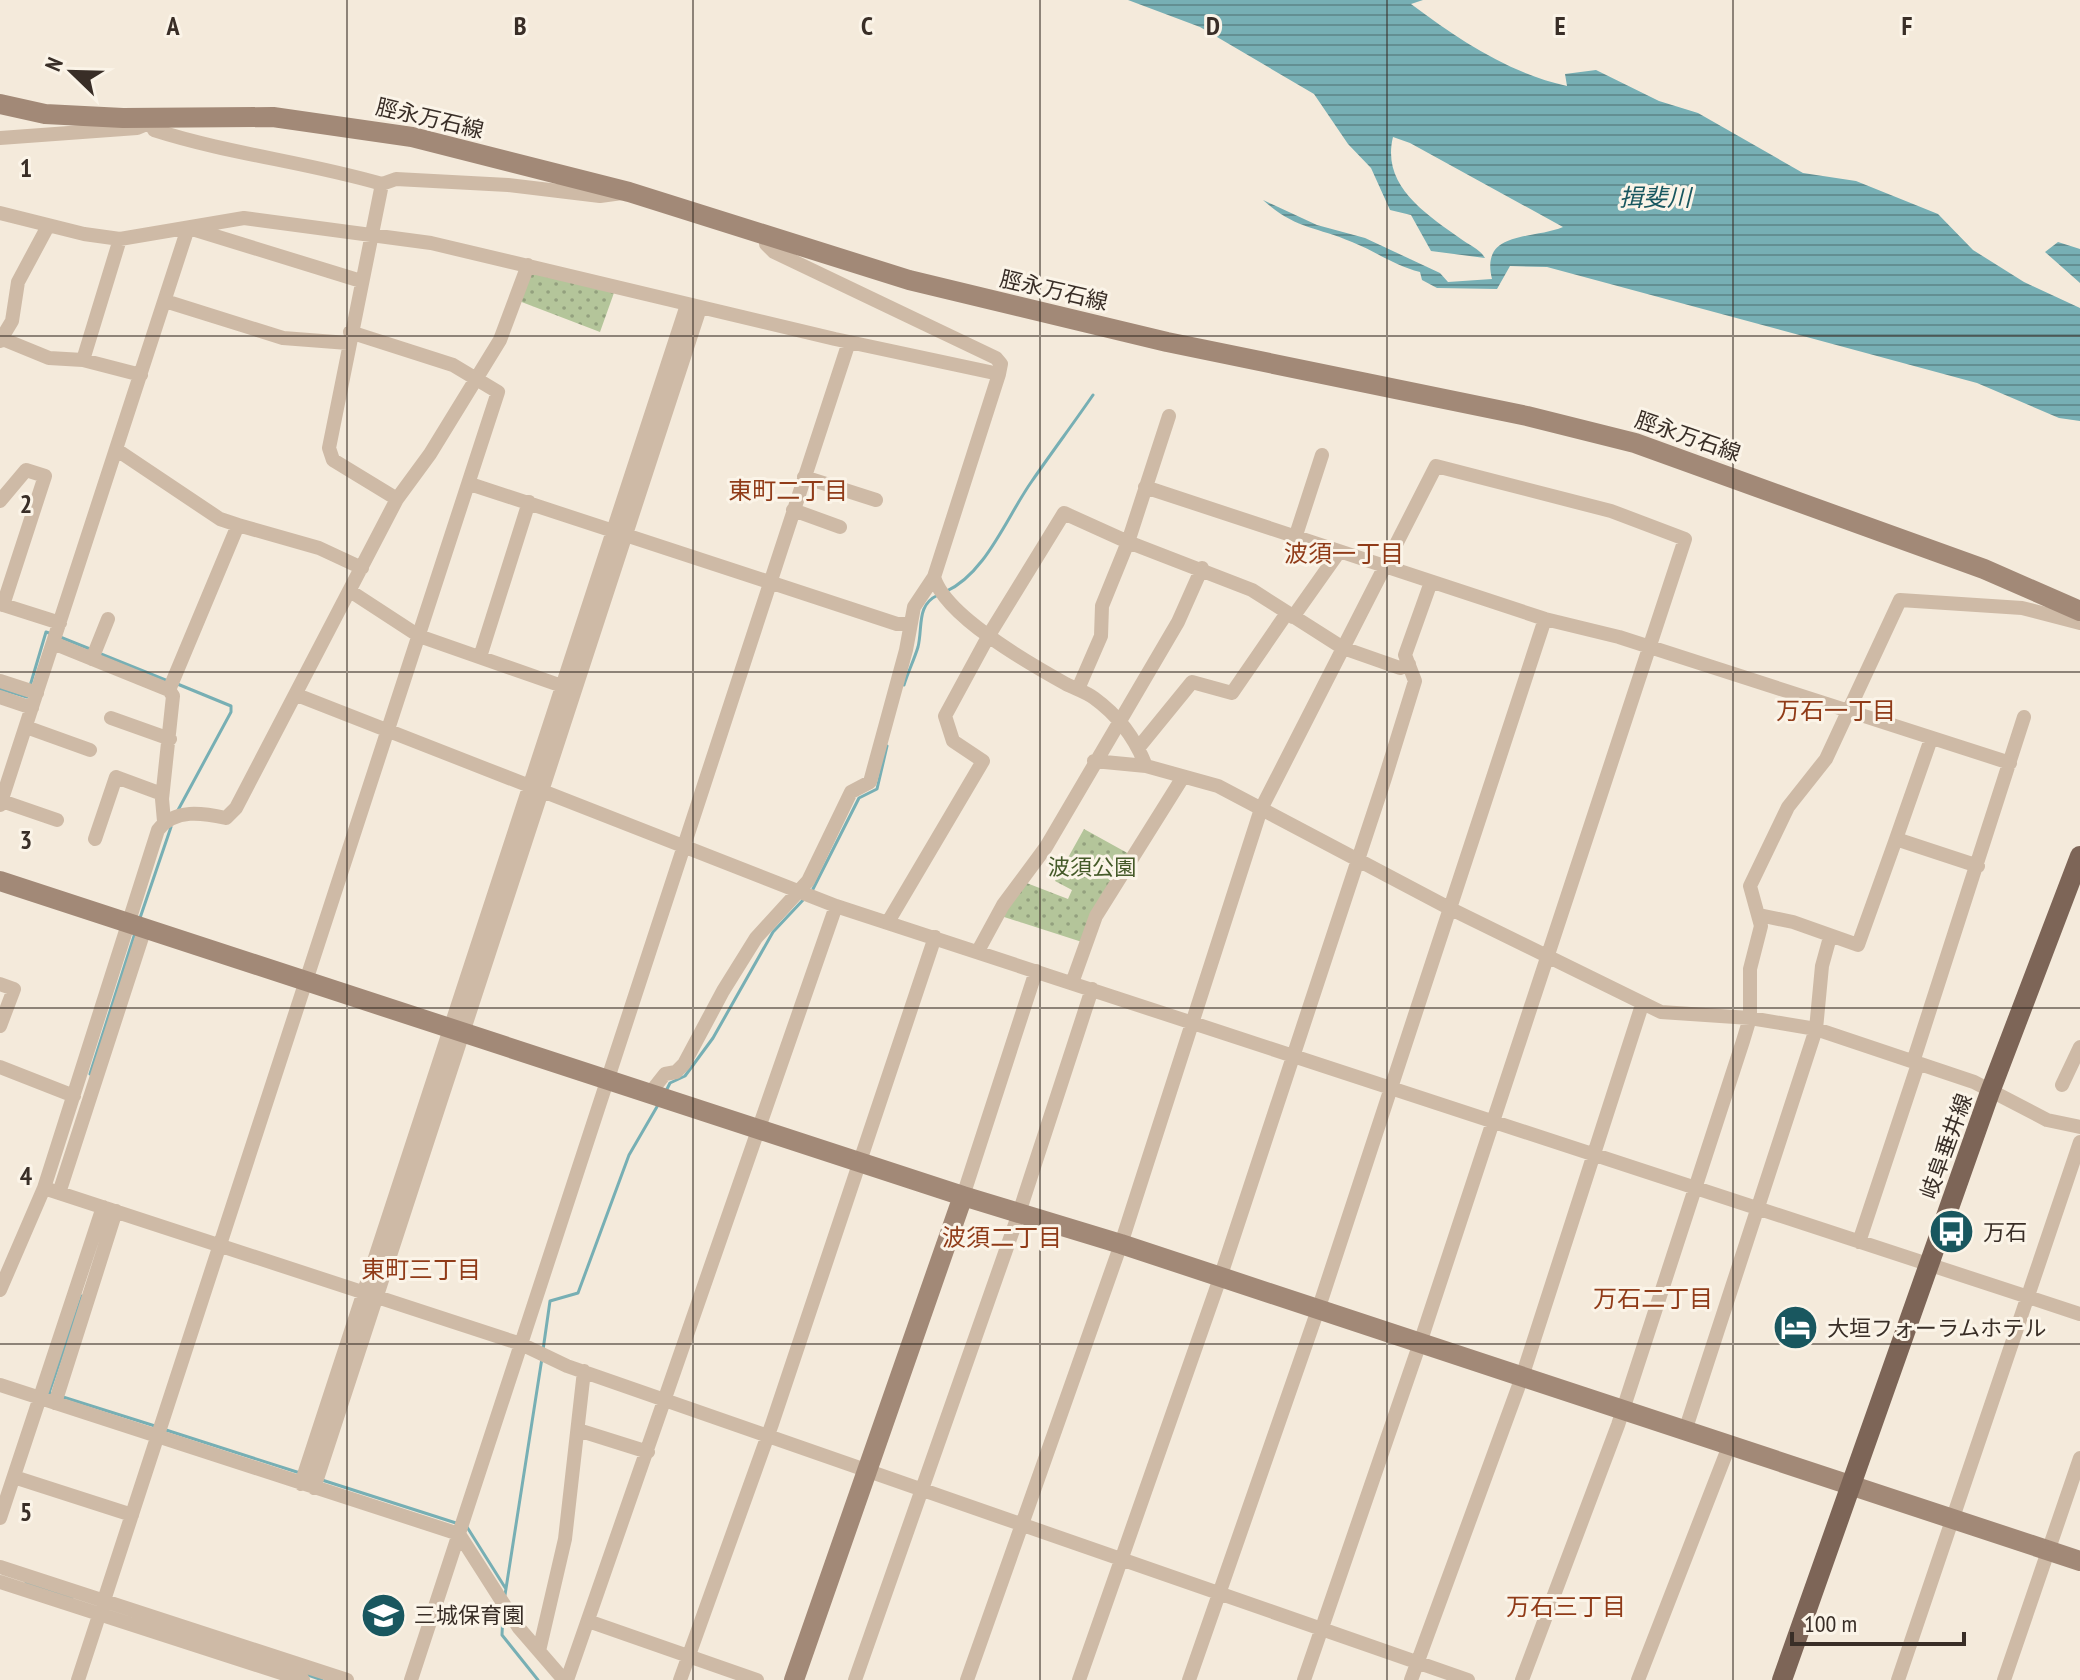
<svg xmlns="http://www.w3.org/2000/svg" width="2080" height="1680" viewBox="0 0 2080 1680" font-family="'PT Sans Narrow','Noto Sans JP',sans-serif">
<defs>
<pattern id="park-dots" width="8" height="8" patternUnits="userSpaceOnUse" patternTransform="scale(2)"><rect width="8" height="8" fill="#b4c59a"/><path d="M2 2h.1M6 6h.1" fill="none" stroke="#93a07e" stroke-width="1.8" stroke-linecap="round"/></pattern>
<pattern id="water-rules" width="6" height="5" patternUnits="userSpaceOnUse" patternTransform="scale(2)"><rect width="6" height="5" fill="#77afb4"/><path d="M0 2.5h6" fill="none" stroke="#638f92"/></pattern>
</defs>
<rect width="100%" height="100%" fill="#f4eadb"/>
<!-- park -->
<path fill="url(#park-dots)" d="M531 269 615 290 600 332 519 301Z
M1084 829 1131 855 1082 942 1001 916 1024 882 1068 899 1072 890 1055 881Z"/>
<!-- water -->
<path fill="url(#water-rules)" d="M1128 0H1423L1411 4C1459 40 1509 73 1567 86L1565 74 1596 70 1659 101 1698 113 1803 173 1856 181 1938 214 1973 250 2024 282 2080 308V421L2059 418 1977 383 1547 267 1510 266 1497 289 1437 288 1422 280 1420 272C1395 266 1375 251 1352 242 1314 226 1295 229 1263 200L1317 225 1365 238 1440 273 1448 282 1492 279C1480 230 1532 240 1563 227L1410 143 1393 137C1381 186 1426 214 1461 239 1469 245 1480 249 1485 258L1431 251 1411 215 1390 210 1371 168 1348 144 1314 94 1200 27Z
M2058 242 2080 249V283L2045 252Z"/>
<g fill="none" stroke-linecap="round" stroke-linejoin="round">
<!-- stream -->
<path stroke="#77afb4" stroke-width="3" d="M945 592C986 574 1007 516 1032 481 1052 452 1073 424 1093 395
M60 637 90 649
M101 654 168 681
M175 683 231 706V712L177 812
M904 685C908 672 914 660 918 647 923 627 916 605 938 595
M30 686 46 632 49 633
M0 689 27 697 28 694
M812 891 859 798 877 789 887 746
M140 918 171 827
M90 1074 135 933
M666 1091 670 1083 685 1076 713 1038 773 932 804 899
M543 1350 550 1301 578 1293 629 1155 658 1105
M52 1394 49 1393 82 1296
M63 1397 155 1426
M166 1430 300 1473
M322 1480 456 1523
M467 1527 506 1589
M26 1583 72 1598
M505 1595 542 1358
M503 1611 502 1635 538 1680
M308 1675 322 1680"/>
<!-- street -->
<path stroke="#cebaa6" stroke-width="14" d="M149 117 154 130C229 154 307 162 382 184L396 179 508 185 600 196 622 193
M0 138 137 128 149 123
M0 213 84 234 120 239 244 218 431 243 835 339 999 374
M189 228 361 281
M767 234 766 244 774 252 996 358 1001 364 999 374 934 577C945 616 1030 664 1066 684 1076 689 1086 692 1094 698 1119 716 1135 738 1146 766L1218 786 1449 908 1661 1012 1750 1018 1816 1029 1974 1082 2047 1120 2080 1127
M165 301 283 338 348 343
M0 338 49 358 83 360 141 375
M0 341 12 321 18 282 48 226
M83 360 120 239
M117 450 220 519 238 525
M804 477 876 500
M470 484 897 624H909
M1145 487 1545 619 1619 637 2010 763
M397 499 430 454 500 340 528 265
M0 501 26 470 45 476 3 605
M793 510 840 527
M1295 538 1322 455
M350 591 419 636 562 686
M0 604 60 623
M1293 617 1339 552
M53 643 169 690 173 696 162 799 164 821
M480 657 529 502
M92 659 108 619
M0 681 37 693
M1078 689 1101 636 1102 606 1128 542 1169 416
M169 690 238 525 319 548 362 568
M297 695 836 906 2080 1314
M0 697 32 708
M111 718 170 739
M26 727 90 750
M1931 739 1896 839 1978 866
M1139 747 1192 682 1232 693 1287 613
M1094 761 1146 766
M2 801 57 820
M0 805 188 228
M95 839 116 777 162 794
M1759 915 1793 922 1858 945 1896 839
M888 922 983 761 953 741 945 716 989 635 1064 513 1128 542 1252 590 1343 648 1400 668 1409 664
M978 951 1003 905 1046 847 1120 721 1178 622 1202 568
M1072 983 1096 916 1183 777
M0 984 14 989 0 1026
M1913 1062 2024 717
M0 1067 74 1096
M2062 1085 2080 1047
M650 1093 665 1074 676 1072 684 1064 723 991 756 938 808 881 851 792 870 782 906 650 914 607 934 577
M44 1188 521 1344 567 1366 1468 1680
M59 1193 145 928
M963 1196 1036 971
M1859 1242 1918 1064
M0 1290 44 1188 158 830C175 808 203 813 226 818L236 808 397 499 333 460 329 448 382 184
M0 1385 459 1534 519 1628 564 1680
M55 1403 116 1211
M578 1430 648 1452
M1685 1431 1816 1029 1822 966 1830 937
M14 1477 132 1515
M301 1484 687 305
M314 1488 700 308
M0 1518 103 1207
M0 1567 347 1680
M0 1582 303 1680
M588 1621 757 1680
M539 1651 565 1539 584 1371
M78 1680 498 392 453 365 350 332
M411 1680 849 342
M567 1680 836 906
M680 1680 772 1424 935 937
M855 1680 1019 1213 1092 989
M967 1680 1121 1244 1261 809 1436 466 1611 511 1685 539 1423 1334 1304 1680
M1079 1680 1220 1278 1385 778 1415 681 1405 655 1431 582
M1189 1680 1321 1301 1545 619
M1411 1680 1522 1377 1642 1005
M1522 1680 1618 1425 1743 1041 1750 1018V969L1761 926 1750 886 1788 807 1826 759 1900 600 2022 608 2080 623
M1638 1680 1729 1446
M1898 1680 2080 1142
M2004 1680 2080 1458"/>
<!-- secondary -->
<path stroke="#a28977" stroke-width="20" d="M0 104 45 114 123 118 273 117 412 137 629 192 909 280 1167 342 1527 416 1635 443 1984 569 2080 611
M0 881 963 1196
M794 1680 963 1196 1121 1244 2080 1561"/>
<!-- primary -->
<path stroke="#7d6557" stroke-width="20" d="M1782 1680 1990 1092 2080 856"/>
</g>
<!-- grid -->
<path fill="none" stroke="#392e27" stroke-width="2" stroke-opacity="0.55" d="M347 0V1680M693 0V1680M1040 0V1680M1387 0V1680M1733 0V1680M0 336H2080M0 672H2080M0 1008H2080M0 1344H2080"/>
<!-- icons -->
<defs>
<symbol id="bus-disc" viewBox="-11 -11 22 22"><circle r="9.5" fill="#19575f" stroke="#fbf4e8"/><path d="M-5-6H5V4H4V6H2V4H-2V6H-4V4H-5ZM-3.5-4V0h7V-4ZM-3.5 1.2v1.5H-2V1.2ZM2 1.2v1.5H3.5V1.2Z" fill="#fff"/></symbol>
<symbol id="hotel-disc" viewBox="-11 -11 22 22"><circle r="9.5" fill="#19575f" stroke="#fbf4e8"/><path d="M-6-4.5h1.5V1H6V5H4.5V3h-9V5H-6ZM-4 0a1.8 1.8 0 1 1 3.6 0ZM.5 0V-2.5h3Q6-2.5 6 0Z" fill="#fff"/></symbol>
<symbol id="school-disc" viewBox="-11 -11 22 22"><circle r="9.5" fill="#19575f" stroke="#fbf4e8"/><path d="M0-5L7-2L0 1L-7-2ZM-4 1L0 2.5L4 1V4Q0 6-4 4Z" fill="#fff"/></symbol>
</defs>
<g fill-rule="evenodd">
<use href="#bus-disc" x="1926" y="1206" width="51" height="51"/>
<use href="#hotel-disc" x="1770" y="1302" width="51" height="51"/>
<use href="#school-disc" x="358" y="1590" width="51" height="51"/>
</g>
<g text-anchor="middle" stroke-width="6" stroke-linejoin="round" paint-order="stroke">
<!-- street labels -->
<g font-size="22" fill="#392e27" stroke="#fbf4e8">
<text transform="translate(430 118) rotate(13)" y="8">脛永万石線</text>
<text transform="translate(1054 290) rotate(13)" y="8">脛永万石線</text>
<text transform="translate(1688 436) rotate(19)" y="8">脛永万石線</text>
<text transform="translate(1946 1146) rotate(-70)" y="8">岐阜垂井線</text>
</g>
<!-- park labels -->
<g font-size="22" fill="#455a29" stroke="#fbf4e8">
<text x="1092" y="875">波須公園</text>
</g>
<!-- poi labels -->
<g font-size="22" fill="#392e27" stroke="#fbf4e8" text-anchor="start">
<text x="1983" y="1240">万石</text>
<text x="1827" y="1336">大垣フォーラムホテル</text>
<text x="414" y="1623">三城保育園</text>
</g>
<!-- water labels -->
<g font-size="24" font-style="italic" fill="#19575f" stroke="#fbf4e8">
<text x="1655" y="206">揖斐川</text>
</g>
<!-- neighbourhood labels -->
<g font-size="24" fill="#903b18" stroke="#fbf4e8">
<text x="788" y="499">東町二丁目</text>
<text x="1344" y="562">波須一丁目</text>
<text x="1836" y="719">万石一丁目</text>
<text x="1002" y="1246">波須二丁目</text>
<text x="421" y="1278">東町三丁目</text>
<text x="1653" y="1307">万石二丁目</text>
<text x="1566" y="1615">万石三丁目</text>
</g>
</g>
<g font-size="26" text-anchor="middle" font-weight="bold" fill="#392e27" stroke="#fbf4e8" stroke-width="6" stroke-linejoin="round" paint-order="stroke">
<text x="173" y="35">A</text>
<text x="520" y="35">B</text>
<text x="867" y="35">C</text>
<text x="1213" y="35">D</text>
<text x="1560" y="35">E</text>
<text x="1907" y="35">F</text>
<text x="26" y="177">1</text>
<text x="26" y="513">2</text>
<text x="26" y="849">3</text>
<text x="26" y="1185">4</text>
<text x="26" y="1521">5</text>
</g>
<!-- north arrow -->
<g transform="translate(72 72) rotate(293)" stroke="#fbf4e8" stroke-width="6" paint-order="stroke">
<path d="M0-6L14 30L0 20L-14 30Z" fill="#392e27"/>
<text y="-12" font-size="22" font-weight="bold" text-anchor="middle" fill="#392e27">N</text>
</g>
<!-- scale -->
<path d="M1792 1632v12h172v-12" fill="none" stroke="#392e27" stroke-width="4"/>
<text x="1804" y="1632" font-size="24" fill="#392e27" stroke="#fbf4e8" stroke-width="6" paint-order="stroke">100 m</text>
</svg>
